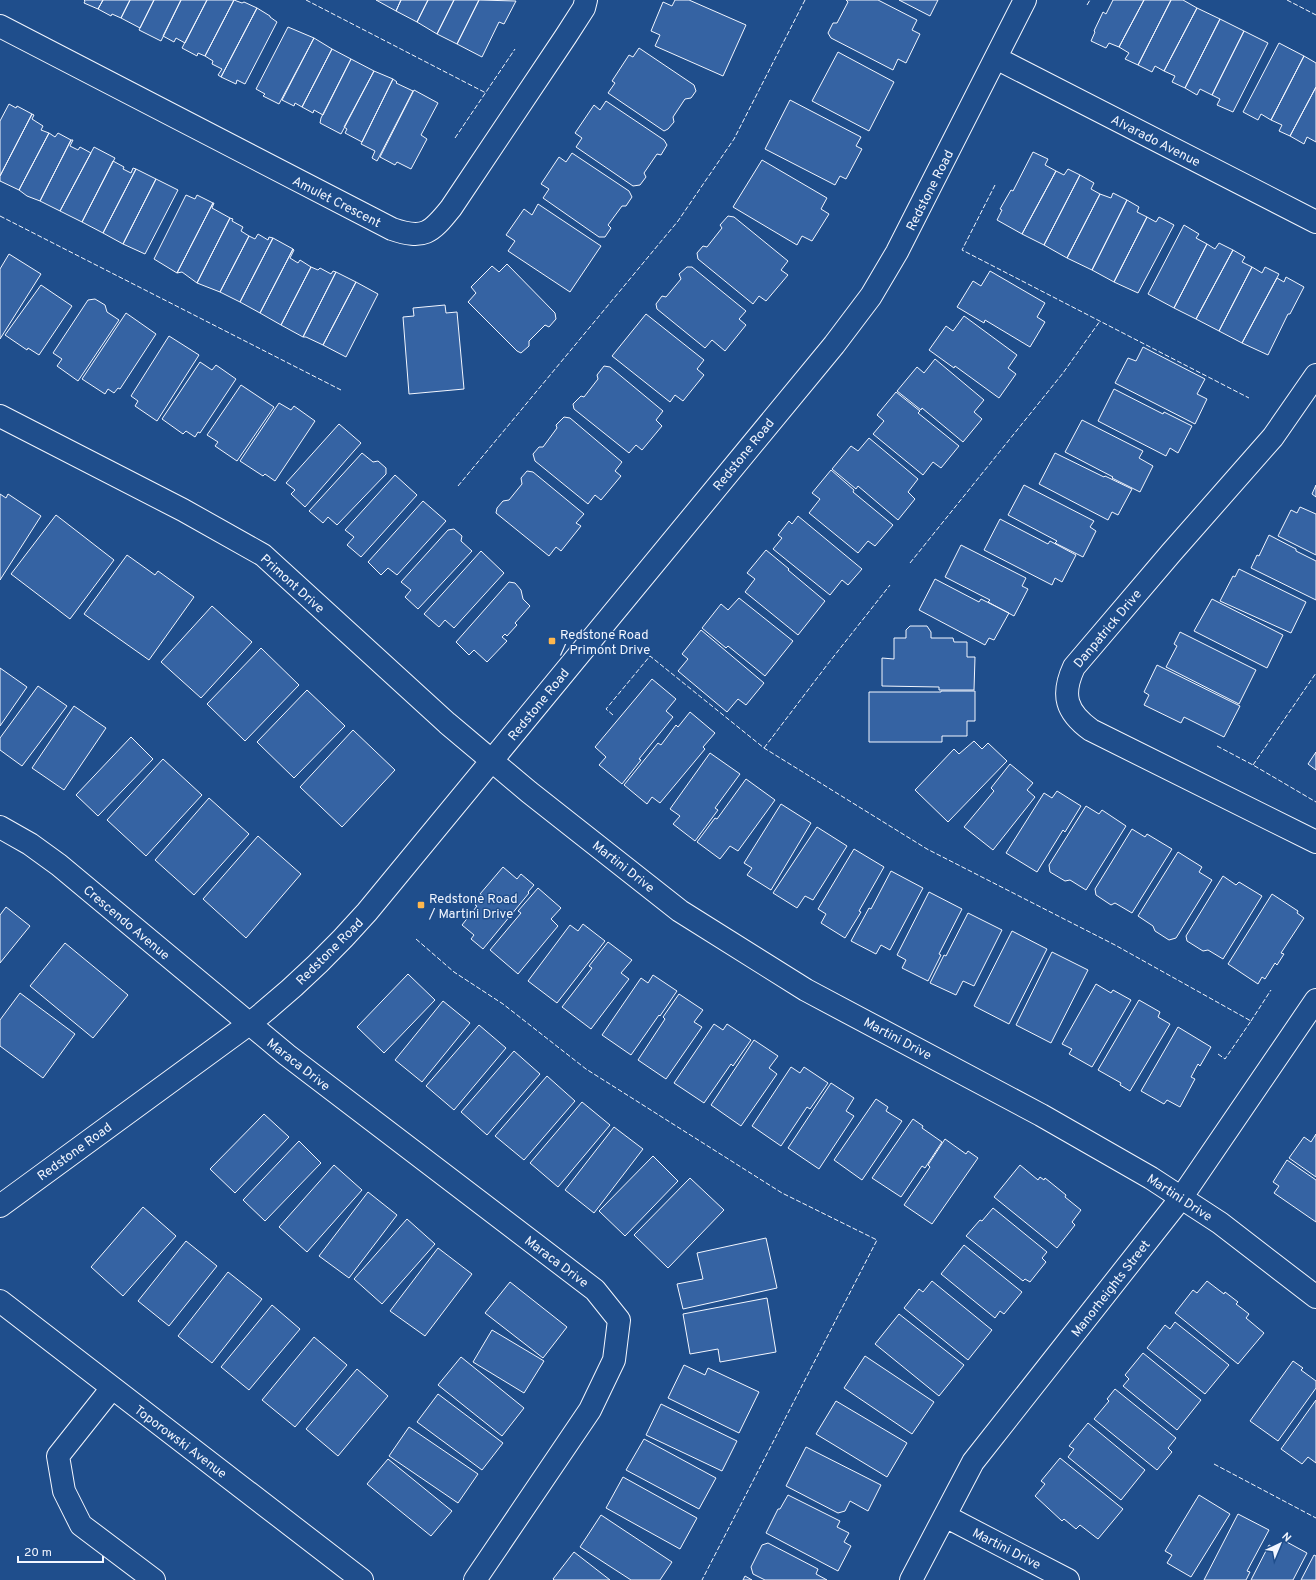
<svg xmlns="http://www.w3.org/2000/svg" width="1316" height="1580" viewBox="0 0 1316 1580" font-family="Overpass,sans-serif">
<rect width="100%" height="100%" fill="#1f4e8c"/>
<!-- building -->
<path fill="#3563a3" stroke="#f2f6ff" d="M84 0H103L98 9 84 3 85 1Z
M103 0H130L121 18 112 14 111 16 98 9Z
M130 0H154L140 28 121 18Z
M154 0H181L161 41 139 30Z
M181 0H207L185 43 176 38 174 42 163 36Z
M207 0H234L205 56 198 53 197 56 182 48Z
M234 0 242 3 244 2 257 8 221 77 218 75 222 69 212 64 213 61 205 56Z
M376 0H401L396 11Z
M401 0H428L417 22 396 11Z
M428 0H454L437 34 417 22Z
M454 0H479L457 44 437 34Z
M479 0 516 1 504 24 499 22 482 57 457 44Z
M675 0H689L746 25 723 76 655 46 660 35 651 31 663 2 672 6Z
M846 0H878L917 20 912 30 920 34 906 63 898 59 893 70 831 38 828 33 833 23H837L848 2Z
M899 0H938L930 16Z
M1113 0H1144L1119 47 1109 43 1106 48 1091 41 1095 32 1094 31 1103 12 1106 14Z
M1144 0H1171L1138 65 1125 59 1129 53 1119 47Z
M1171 0H1183L1197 8 1164 71 1155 66 1152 72 1138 65Z
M257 8 270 16V17L277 22 245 84 237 80 236 84 221 77Z
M1197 8 1220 19 1185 88 1172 82 1175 76 1164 71Z
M1220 19 1244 31 1212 95 1200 89 1197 95 1185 88Z
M288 27 314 38 279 104 263 96 265 94 256 89Z
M1244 31 1268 43 1233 112 1217 105 1220 99 1212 95Z
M314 38 332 49 302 107 295 103 294 106 282 100Z
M1279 43 1304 56 1271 120 1261 114 1258 120 1243 112Z
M639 48 694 85 696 91 691 98 685 99 673 117 674 122 668 129 664 131 608 93 615 83 612 81 629 55 633 57Z
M332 49 351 59 323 115 314 110 313 113 302 107Z
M838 52 894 82 869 131 812 101Z
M1304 56 1316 63V87L1290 136 1279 131 1282 125 1271 120Z
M351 59 374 71 341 134 320 123 321 118Z
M374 71 393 79 362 142 345 133 347 129 344 127Z
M393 79 397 82 396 83 413 91 377 161 372 158 375 151 361 144Z
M1316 87V142L1307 137 1304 144 1290 136Z
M414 90 438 103 421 135 427 139 411 169 397 162 395 165 380 157Z
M790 100 861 137 856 146 862 149 846 179 840 176 835 185 765 149Z
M606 101 664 140 667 145 661 155 657 154 644 173 646 177 640 185 633 186 576 147 582 138 575 133 594 105 600 110Z
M9 104 16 108 17 106 32 114 0 176V121Z
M32 114 34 115 32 119 43 126 41 130 49 133 19 190 0 181V176Z
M49 133 55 137 58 133 71 140 40 201 27 196 19 190Z
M71 140H73L70 146 78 150 80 147 91 153 60 211 40 201Z
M94 147 115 158 82 222 60 211Z
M1033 152 1048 159 1045 165 1056 171 1022 234 997 220 1002 210 1000 209 1011 190 1013 191Z
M572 153 629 191 632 197 626 206H622L608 225 611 228 605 237H599L543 198 549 189 541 184 559 157 566 162Z
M762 160 827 198 821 209 829 214 812 241 802 236 797 245 733 207Z
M113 161 124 167 123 169 131 173 133 168 136 169 103 233 82 222Z
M136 169 156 179 123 244 103 233Z
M1068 169 1080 175 1044 245 1022 234 1056 171 1064 175Z
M1080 175 1094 183 1091 189 1100 194 1067 258 1044 245Z
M156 179 178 190 145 254 123 244Z
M1113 193 1127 200 1092 270 1067 258 1100 194 1111 198Z
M186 195 195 199 197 195 213 203 177 273 154 259Z
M1127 200 1139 207 1137 212 1147 217 1114 282 1092 270Z
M213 203H214L212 208 230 218 197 283 182 272 177 273Z
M538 204 601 246 570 292 508 251 515 241 506 235 524 209 532 215Z
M728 216 734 217 788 261 781 270 788 275 766 301 759 296 753 304 698 259 697 253 703 246 707 247 722 228 720 225Z
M1147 217 1156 222 1159 217 1174 225 1138 293 1114 282Z
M230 218 233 219 232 221 243 227 241 231 249 236 220 292 197 283Z
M1184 225 1199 234 1196 238 1207 244 1174 308 1148 294Z
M258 234 268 240 269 237 273 238 240 302 220 292 249 236 255 239Z
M273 238 293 249 260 313 240 302Z
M1219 243 1233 250 1196 319 1174 308 1207 244 1215 249Z
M293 249 294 250 290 258 298 263 300 260 311 267 281 325 260 313Z
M1233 250 1245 257 1242 262 1252 267 1219 331 1196 319Z
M9 254 41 274 0 339V269Z
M507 264 555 313 556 319 549 327 545 325 529 341V346L521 353 517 351 468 302 476 293 471 287 492 266 499 272Z
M311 267 318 270 320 268 331 274 333 271 336 272 303 337 281 325Z
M687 267H692L746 311 739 319 746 325 725 351 712 340 705 348 657 309 656 304 662 296 666 297 681 279 679 274Z
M1252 267 1262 273 1265 267 1279 274 1242 343 1219 331Z
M990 271 1045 303 1037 317 1045 322 1030 347 985 320 984 323 957 307 973 281 981 286Z
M336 272 356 282 323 345 306 337H303Z
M1286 277 1304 287 1290 314H1288L1268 355 1242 343 1277 278 1284 282Z
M356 282 378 294 346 357 323 345Z
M41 285 72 306 39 355 28 348 27 350 5 335Z
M95 299 105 305 107 312 119 320 78 381 57 366 62 359 53 353 88 300Z
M445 305 446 313 457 312 464 389 409 394 403 317 414 316 413 308Z
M126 313 156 334 120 389 118 388 114 393 108 389 105 394 82 379Z
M646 314 704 360 697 369 704 375 683 401 675 395 670 402 612 356Z
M964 316 1017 355 1008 368 1016 374 999 398 955 366 954 368 929 350 946 326 953 331Z
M169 336 199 355 157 421 135 406 138 401 131 396Z
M1143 347 1205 379 1197 394 1207 399 1195 424 1115 383 1128 358 1136 361Z
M935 359 984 400 974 412 982 419 963 442 922 408 921 410 897 391 917 367 924 373Z
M200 362 212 370 216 365 236 379 200 433 198 432 195 437 186 431 183 434 162 419Z
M604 366 610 367 663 411 656 420 662 426 642 450 636 445 629 453 574 409 573 404 581 396 584 397 598 379 597 375Z
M241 385 274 407 237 461 215 446 218 442 207 435Z
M1114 389 1163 414 1164 412 1192 426 1178 453 1170 448 1166 456 1098 421Z
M896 392 920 411 918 413 959 446 941 468 933 462 923 475 873 434 884 421 877 415Z
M279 403 291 410 294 406 315 421 275 481 265 474 263 476 240 461Z
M564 417 570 418 622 462 615 471 621 476 601 500 595 495 588 504 535 461 533 454 539 447H543L557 428 556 425Z
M1082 420 1143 451 1139 458 1153 466 1140 492 1112 478 1113 477 1065 452Z
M339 424 361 443 305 507 291 494 295 490 286 483Z
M869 438 918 479 908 492 915 499 898 520 858 486 856 489 832 469 851 446 858 451Z
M362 453 373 462 378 461 386 468V474L337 525 328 517 323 523 309 511Z
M1055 453 1104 477 1105 476 1132 489 1118 515 1112 512 1108 520 1039 484Z
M831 470 854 490 853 492 893 525 875 546 868 541 858 553 809 513 820 499 812 493Z
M527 471 533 472 584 514 576 523 581 526 561 551 556 547 549 556 496 513 497 508 503 501 509 500 522 484 521 478Z
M395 475 417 495 361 557 347 545 354 537 345 530Z
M1024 485 1094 521 1090 527 1096 531 1083 557 1055 543 1057 541 1008 515Z
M1316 485V497L1312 494Z
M0 494 6 498 8 494 41 516 0 580Z
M423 501 446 521 397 575 388 568 381 575 368 562Z
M1300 507 1316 514V555L1278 536 1291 510 1297 513Z
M56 515 114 560 70 619 11 574Z
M798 516 862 569 848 585 842 580 830 595 773 549 782 538 778 535 789 521 792 524Z
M1000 519 1048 544 1050 541 1076 555 1062 582 1055 578 1052 585 984 550Z
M454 529 462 536 461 541 472 551 418 609 405 597 411 590 401 582 448 530Z
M1269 535 1296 549V551L1316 561V600L1251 568 1257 555 1259 556Z
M961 545 1026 578 1022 586 1028 589 1014 616 988 602 990 600 945 577Z
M766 550 789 569 788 570 825 601 798 635 745 592 755 579 747 573Z
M481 551 504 573 454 628 445 620 439 627 424 614Z
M127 555 155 575 158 571 194 597 149 660 84 614Z
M1239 569 1306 602 1291 633 1220 601 1233 576 1235 577Z
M935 579 979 602 981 599 1009 613 994 640 989 638 985 645 919 610Z
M509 582 515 583 521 590 523 599 530 606 515 623 517 625 507 636 505 634 502 637 507 641 487 662 474 650 469 655 456 642Z
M739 598 793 641 765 676 728 646 726 648 702 628 721 604 728 610Z
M1212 599 1283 635 1267 668 1194 631Z
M212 606 252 642 201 698 161 662Z
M910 626H927L931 632V638H953L954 642H967V657H975L974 690H939V687L882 686V658L894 659V638H906V630Z
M701 630 764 683 746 705 738 699 727 712 678 671 688 659 682 654Z
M1180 632 1256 670 1239 704 1166 667 1177 646 1174 644Z
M261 648 299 685 245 741 207 704Z
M1157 665 1240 706 1224 737 1184 717 1181 723 1144 705 1149 695 1144 692Z
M0 668 27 687 0 726Z
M652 679 676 699 666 711 673 717 639 759 641 760 622 784 599 765 606 757 595 747Z
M38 686 67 706 22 766 0 750V738Z
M307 690 345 726 294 778 257 742Z
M941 691H975V721H967V736H942V742H869V692H941Z
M74 706 106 728 64 790 32 768Z
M690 712 715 733 703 747 705 749 660 803 652 797 647 804 624 785 658 743 661 745 676 725 678 727Z
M353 730 395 770 342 827 300 787Z
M131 737 153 759 98 816 76 795Z
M974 741 982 749 988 743 1007 761 948 822 915 790 954 749 959 754Z
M1316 752V770L1308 764Z
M710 753 740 774 715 808 718 810 695 841 673 824 680 816 670 809Z
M163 759 202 795 146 856 107 820Z
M1010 764 1033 783 1027 790 1035 797 993 850 964 827 994 791 991 788Z
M746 779 775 800 738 851 730 846 720 859 697 842 715 818 717 819Z
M1057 791 1081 806 1065 832 1063 830 1037 872 1006 853 1044 793 1052 798Z
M209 798 249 834 194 895 155 860Z
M781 804 811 823 771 890 747 875 752 868 744 863Z
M1086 806 1099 814 1102 810 1126 826 1086 890 1070 880 1065 881 1050 872 1049 865Z
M817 827 847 846 813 900 805 896 797 908 773 893Z
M1132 829 1145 837 1147 834 1172 849 1132 913 1115 903 1111 905 1096 895 1095 889Z
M258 836 301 874 246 938 203 899Z
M854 849 884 867 859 911 861 912 845 938 821 923 826 914 818 909Z
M1178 852 1202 867 1199 872 1212 880 1176 938 1169 940 1155 931 1153 926 1138 916Z
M503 867 517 879 521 874 534 885 528 892 529 893 483 949 471 939 474 935 462 925 477 906 475 905 483 896 480 894Z
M891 871 923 888 890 950 881 945 876 954 851 941 869 908 871 909Z
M1223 876 1236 885 1239 882 1262 896 1223 959 1208 950 1203 951 1187 941 1186 936Z
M538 888 561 908 551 919 558 926 518 974 490 950 521 913 518 911Z
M929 892 962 909 939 954 941 955 928 981 902 968 906 960 897 955Z
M1272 894 1298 911 1297 913 1304 918 1281 953 1284 954 1277 965 1275 963 1265 979 1262 977 1258 984 1228 964Z
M6 907 30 926 0 963V915Z
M968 913 1002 930 974 986 963 981 956 995 930 983 944 955 946 956Z
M583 924 605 941 557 1003 528 981 570 925 578 931Z
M1012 931 1047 949 1009 1024 974 1006Z
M608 942 632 960 621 973 629 979 591 1029 562 1007 592 968 589 966Z
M65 943 128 995 93 1038 30 986Z
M1052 952 1088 970 1051 1043 1016 1025Z
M408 974 435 1000 384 1053 357 1027Z
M653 975 677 991 660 1016 659 1015 631 1055 602 1035 641 978 648 983Z
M1096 984 1111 993 1113 990 1131 1000 1092 1067 1069 1054 1072 1049 1062 1044Z
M20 993 75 1034 43 1078 0 1046V1020Z
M679 994 703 1010 694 1022 702 1027 666 1079 638 1060 665 1019 663 1017Z
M1139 1000 1160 1012 1158 1017 1170 1024 1130 1091 1120 1085 1121 1083 1098 1070Z
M443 1001 470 1023 422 1082 395 1060Z
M714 1024 723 1030 727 1024 751 1040 733 1066 731 1064 704 1103 674 1083Z
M479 1025 506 1048 454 1110 426 1086Z
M1178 1027 1211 1047 1200 1066 1198 1064 1191 1077 1195 1079 1180 1107 1167 1100 1164 1104 1141 1091Z
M754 1040 778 1056 769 1068 777 1074 741 1126 711 1105Z
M514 1051 540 1074 487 1135 461 1112Z
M791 1067 800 1073 804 1067 828 1083 810 1109 807 1107 781 1146 752 1126Z
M547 1076 575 1101 524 1160 495 1136Z
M831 1083 854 1098 846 1111 854 1116 819 1169 788 1148Z
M876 1099 888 1107 886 1111 902 1121 862 1180 834 1160Z
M582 1102 610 1125 558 1187 530 1163Z
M264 1114 289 1137 235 1193 210 1169Z
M913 1119 923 1126 922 1128 942 1142 925 1168 922 1166 901 1197 872 1178Z
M614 1127 643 1149 594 1213 565 1190Z
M1316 1134V1177L1289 1158 1304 1137 1311 1142Z
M945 1139 966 1154 968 1151 978 1158 932 1224 904 1205 930 1167 928 1165Z
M299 1141 321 1163 265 1221 243 1200Z
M653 1156 678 1181 625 1236 599 1211Z
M1287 1160 1316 1180V1222L1274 1193 1279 1186 1273 1182Z
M334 1165 362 1190 307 1252 279 1227Z
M1020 1165 1038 1180 1040 1177 1044 1180 1045 1178 1066 1195 1065 1197 1081 1210 1072 1222 1075 1225 1057 1248 994 1197Z
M690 1178 724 1210 668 1268 634 1235Z
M368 1192 397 1215 349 1278 319 1256Z
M143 1207 176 1236 123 1296 91 1267Z
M993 1208 1047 1252 1042 1258 1046 1262 1030 1282 1025 1279 1023 1281 966 1236 980 1220 982 1221Z
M407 1219 435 1244 382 1304 354 1279Z
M766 1238 777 1288 683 1309 677 1284 703 1279 697 1253Z
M186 1241 217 1266 169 1326 138 1301Z
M964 1245 1022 1292 1004 1314 1000 1311 995 1318 941 1274Z
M438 1248 472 1274 425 1336 390 1311Z
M228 1272 262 1299 212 1363 178 1336Z
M932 1281 992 1330 968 1360 904 1308 919 1289 923 1292Z
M1207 1281 1224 1294 1225 1292 1238 1302 1236 1304 1249 1314 1246 1318 1264 1333 1238 1364 1175 1313 1193 1290 1197 1293Z
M510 1282 567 1327 543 1358 485 1313Z
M767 1298 776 1352 720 1362 718 1349 690 1354 683 1314Z
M272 1305 300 1329 249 1390 221 1367Z
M899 1314 964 1365 939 1396 875 1344Z
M1175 1322 1229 1365 1205 1394 1147 1348 1165 1325 1170 1329Z
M492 1330 544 1361 524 1393 473 1362Z
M314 1337 347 1365 295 1427 262 1400Z
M1143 1353 1201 1400 1177 1430 1123 1386 1129 1379 1125 1375Z
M865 1356 934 1402 912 1434 844 1388Z
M461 1357 524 1408 502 1436 438 1385Z
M1293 1361 1303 1368 1301 1370 1316 1381V1388L1278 1441 1250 1421Z
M684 1365 705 1375 708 1368 759 1392 739 1433 668 1398Z
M357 1369 388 1396 338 1456 306 1429Z
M1115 1389 1176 1438 1168 1448 1172 1452 1157 1470 1094 1419 1109 1401 1107 1399Z
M438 1394 503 1443 482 1470 417 1422Z
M1316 1400V1463L1308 1457 1302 1464 1281 1449Z
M836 1401 907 1443 887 1477 816 1434Z
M661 1404 737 1441 722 1471 646 1435Z
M1088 1423 1145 1470 1121 1500 1068 1457 1074 1449 1069 1446Z
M409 1427 478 1474 458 1503 389 1456Z
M644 1439 716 1478 699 1509 626 1470Z
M806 1447 881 1485 868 1511 850 1501 845 1511 838 1513 786 1486Z
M1060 1458 1123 1509 1098 1539 1080 1525 1076 1529 1064 1519 1062 1521 1035 1496 1045 1484 1041 1481Z
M388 1459 452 1511 431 1536 367 1484Z
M623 1477 697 1518 680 1549 606 1508Z
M788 1495 840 1521 837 1527 849 1533 844 1542 851 1546 838 1571 766 1533 778 1509H780Z
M1199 1495 1230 1514 1191 1577 1167 1563 1172 1555 1165 1551Z
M1238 1514 1269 1530 1247 1571 1250 1572 1246 1580H1204Z
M601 1515 672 1562 660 1580H631L580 1547Z
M1283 1540 1307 1553 1293 1580H1251L1269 1545 1278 1549Z
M768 1543 818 1569 816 1574 827 1580H765L753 1574 751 1567 762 1545Z
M574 1552 610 1580H554L553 1579Z
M1314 1555 1316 1556V1580H1301Z
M745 1576 752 1580H743Z"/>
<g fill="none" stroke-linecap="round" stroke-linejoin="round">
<defs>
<path id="minor" d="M0 26 392 229C424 240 431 233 451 208L566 36 584 8 586 0
M996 58 1316 222
M1316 375 1273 437 1171 553 1074 667C1061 695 1066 712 1091 730L1316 842
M0 416 183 510 263 555 447 723 529 792 680 911 806 990 1041 1115 1151 1178 1220 1223 1316 1297
M0 827 30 844 59 865 287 1055 595 1290 619 1320 614 1360 590 1410 475 1580
M0 1206 249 1024C292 990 331 953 367 912L834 345 871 296 897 252 1025 0
M0 1301 362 1580
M112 1388 58 1456 64 1491 81 1525 154 1580
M945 1516 1068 1580
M911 1580 973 1462 1181 1198 1316 1000"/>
</defs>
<!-- minor casing -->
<use href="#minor" stroke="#f2f6ff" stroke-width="24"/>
<!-- minor -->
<use href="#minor" stroke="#1f4e8c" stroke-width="22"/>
<!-- fence -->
<path stroke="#f2f6ff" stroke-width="1" stroke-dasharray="5 2" stroke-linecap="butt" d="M306 0 486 93
M1287 0 1316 15
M1087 5 1090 0
M455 138 515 49
M995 185 962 250 1249 398
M0 216 341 390
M458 486 678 221 734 139 805 0
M910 563 1063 373 1100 321
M613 715 606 709 650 656 764 748 927 849 1115 945 1251 1021 1225 1059 1218 1054
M1217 746 1253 765 1316 802
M764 748 827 665 890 585
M1253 765 1316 673
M416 939 454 972 503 1004 586 1069 782 1193 877 1240 702 1580
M1251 1021 1271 990
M1214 1464 1316 1518"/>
</g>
<!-- markers -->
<g fill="#ffb74d" stroke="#1f4e8c" stroke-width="1.5">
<rect x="548" y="637" width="8" height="8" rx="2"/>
<rect x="417" y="901" width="8" height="8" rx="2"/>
</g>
<g text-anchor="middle" stroke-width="3" stroke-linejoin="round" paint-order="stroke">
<!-- street labels -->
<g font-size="13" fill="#f2f6ff" stroke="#1f4e8c">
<text transform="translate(1156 140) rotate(27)" y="5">Alvarado Avenue</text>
<text transform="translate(929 190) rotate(-63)" y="5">Redstone Road</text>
<text transform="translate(337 201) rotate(27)" y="5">Amulet Crescent</text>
<text transform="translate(743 454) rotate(-51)" y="5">Redstone Road</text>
<text transform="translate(293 583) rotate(42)" y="5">Primont Drive</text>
<text transform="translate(1107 628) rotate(-50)" y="5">Danpatrick Drive</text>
<text transform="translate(538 704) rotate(-51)" y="5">Redstone Road</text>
<text transform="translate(624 866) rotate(38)" y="5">Martini Drive</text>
<text transform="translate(127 922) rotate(40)" y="5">Crescendo Avenue</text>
<text transform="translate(329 951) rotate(-45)" y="5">Redstone Road</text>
<text transform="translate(898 1038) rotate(28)" y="5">Martini Drive</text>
<text transform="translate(299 1064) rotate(38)" y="5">Maraca Drive</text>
<text transform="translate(74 1151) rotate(-36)" y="5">Redstone Road</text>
<text transform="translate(1180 1197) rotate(33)" y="5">Martini Drive</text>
<text transform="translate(557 1261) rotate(37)" y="5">Maraca Drive</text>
<text transform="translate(1110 1288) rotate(-52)" y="5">Manorheights Street</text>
<text transform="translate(181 1441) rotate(37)" y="5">Toporowski Avenue</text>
<text transform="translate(1007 1548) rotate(27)" y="5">Martini Drive</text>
</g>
<!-- poi labels -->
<g font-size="13" fill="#f2f6ff" stroke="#1f4e8c" text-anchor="start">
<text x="560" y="639">Redstone Road<tspan x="560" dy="15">/ Primont Drive</tspan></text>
<text x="429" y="903">Redstone Road<tspan x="429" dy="15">/ Martini Drive</tspan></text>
</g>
</g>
<!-- north arrow -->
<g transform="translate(1280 1544) rotate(44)" stroke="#1f4e8c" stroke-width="3" paint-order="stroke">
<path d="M0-3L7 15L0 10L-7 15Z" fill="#f2f6ff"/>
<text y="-6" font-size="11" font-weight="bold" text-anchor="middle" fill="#f2f6ff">N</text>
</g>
<!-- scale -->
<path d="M18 1556v6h85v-6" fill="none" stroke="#f2f6ff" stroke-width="2"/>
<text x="24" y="1556" font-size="12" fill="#f2f6ff" stroke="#1f4e8c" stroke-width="3" paint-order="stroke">20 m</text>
</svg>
